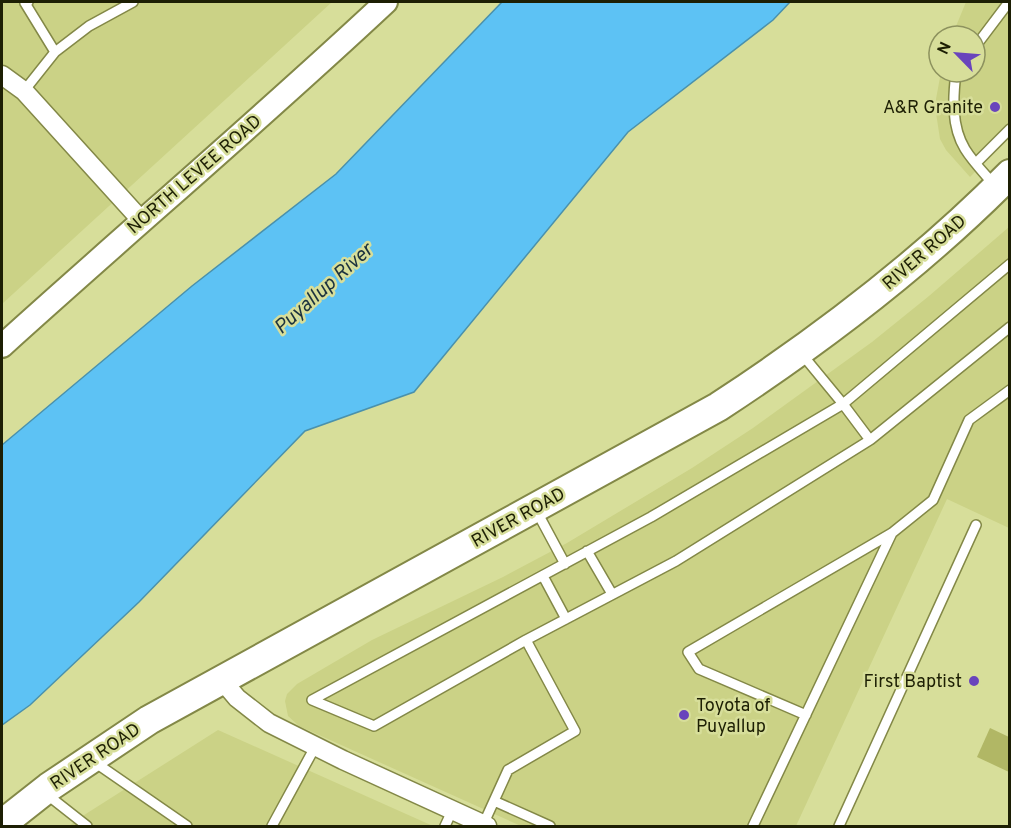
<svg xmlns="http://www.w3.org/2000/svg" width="1011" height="828" viewBox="0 0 1011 828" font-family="Overpass,sans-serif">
<rect width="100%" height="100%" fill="#d7de9a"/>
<!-- built -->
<path fill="#cbd286" d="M2 2H332L2 304Z
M966 2H1009V137L970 177 946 150 940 139 936 113V99L941 72H975V36H952Z
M1009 227V528L947 499 796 826H521L299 726 288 716 285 701 287 694 297 684 372 640 503 577 567 543 692 468 753 428 872 342 929 296Z
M218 730 433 826H69L81 817Z"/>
<!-- green -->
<path fill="#b1b765" d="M990 728 1009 737V772L977 757Z"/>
<!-- water -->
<path fill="#5dc2f4" stroke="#4a91ac" stroke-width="1.5" d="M502 2H790L773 20 628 132 414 392 305 431 139 602 30 705 2 725V445L192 286 336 174Z"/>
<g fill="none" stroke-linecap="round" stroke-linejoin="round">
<defs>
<path id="service" d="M28 2 25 3 55 52
M975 47 1009 2
M956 72C953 97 951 126 965 149 973 162 985 174 995 186
M24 91 55 52 89 26 133 2
M976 163 1010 129
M1010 264 843 404 870 440 1010 327
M801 353 843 404 651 517 312 700 374 726 526 640 676 561 870 440
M536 510 565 564
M587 551 612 594
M543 576 566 619
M806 715 699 669 688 652 892 533 933 500 969 420 1010 390
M93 761 187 826
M45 793 87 826
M494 801 550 826
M483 825 508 770 575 731 526 640
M272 826 315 747
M445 826 452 811
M753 826 892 533
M839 826 976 525"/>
<path id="minor" d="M2 75 24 91 141 220
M221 679 237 698 269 723 343 760 487 826"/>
<path id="tertiary" d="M2 346C129 231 261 119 386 2"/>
<path id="primary" d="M2 824 49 787 149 720 718 407C822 339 922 263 1010 174"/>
</defs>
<!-- service casing -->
<use href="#service" stroke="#838847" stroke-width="12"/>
<!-- minor casing -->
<use href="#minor" stroke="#838847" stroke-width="21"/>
<!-- tertiary casing -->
<use href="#tertiary" stroke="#838847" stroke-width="26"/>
<!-- primary casing -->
<use href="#primary" stroke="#838847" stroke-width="32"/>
<!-- service -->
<use href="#service" stroke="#fff" stroke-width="9"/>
<!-- minor -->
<use href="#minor" stroke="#fff" stroke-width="18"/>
<!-- tertiary -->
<use href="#tertiary" stroke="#fff" stroke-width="22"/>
<!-- primary -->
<use href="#primary" stroke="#fff" stroke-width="28"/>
</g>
<!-- markers -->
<g fill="#6944bc" stroke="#d7de9a" stroke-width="2">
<circle cx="995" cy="107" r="6"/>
<circle cx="974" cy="681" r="6"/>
<circle cx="684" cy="715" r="6"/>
</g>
<g text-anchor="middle" stroke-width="5" stroke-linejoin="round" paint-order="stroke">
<!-- poi labels -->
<g font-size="18" fill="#1d1f04" stroke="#d7de9a" text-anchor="end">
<text x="983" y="113">A&amp;R Granite</text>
<text x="962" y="687">First Baptist</text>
<text x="696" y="711" text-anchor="start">Toyota of<tspan x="696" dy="21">Puyallup</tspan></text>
</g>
<!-- street labels -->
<g font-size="18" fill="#1d1f04" stroke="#d7de9a">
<text transform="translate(194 174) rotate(-41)" y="6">NORTH LEVEE ROAD</text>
<text transform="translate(924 252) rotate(-41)" y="6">RIVER ROAD</text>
<text transform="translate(518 517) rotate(-29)" y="6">RIVER ROAD</text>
<text transform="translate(95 756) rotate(-34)" y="6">RIVER ROAD</text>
</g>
<!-- water labels -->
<g font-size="20" font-style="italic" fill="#1c323e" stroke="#d7de9a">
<text transform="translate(323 288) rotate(-42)" y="7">Puyallup River</text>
</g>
</g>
<!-- border -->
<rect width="1011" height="828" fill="none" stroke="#1d1f04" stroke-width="6"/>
<!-- north arrow -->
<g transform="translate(957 54) rotate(295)"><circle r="28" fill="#d7de9a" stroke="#8d925e" stroke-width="1.5"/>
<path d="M0-4.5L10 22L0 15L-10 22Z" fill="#6944bc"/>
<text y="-9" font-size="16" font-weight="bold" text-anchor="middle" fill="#1d1f04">N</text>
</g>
</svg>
